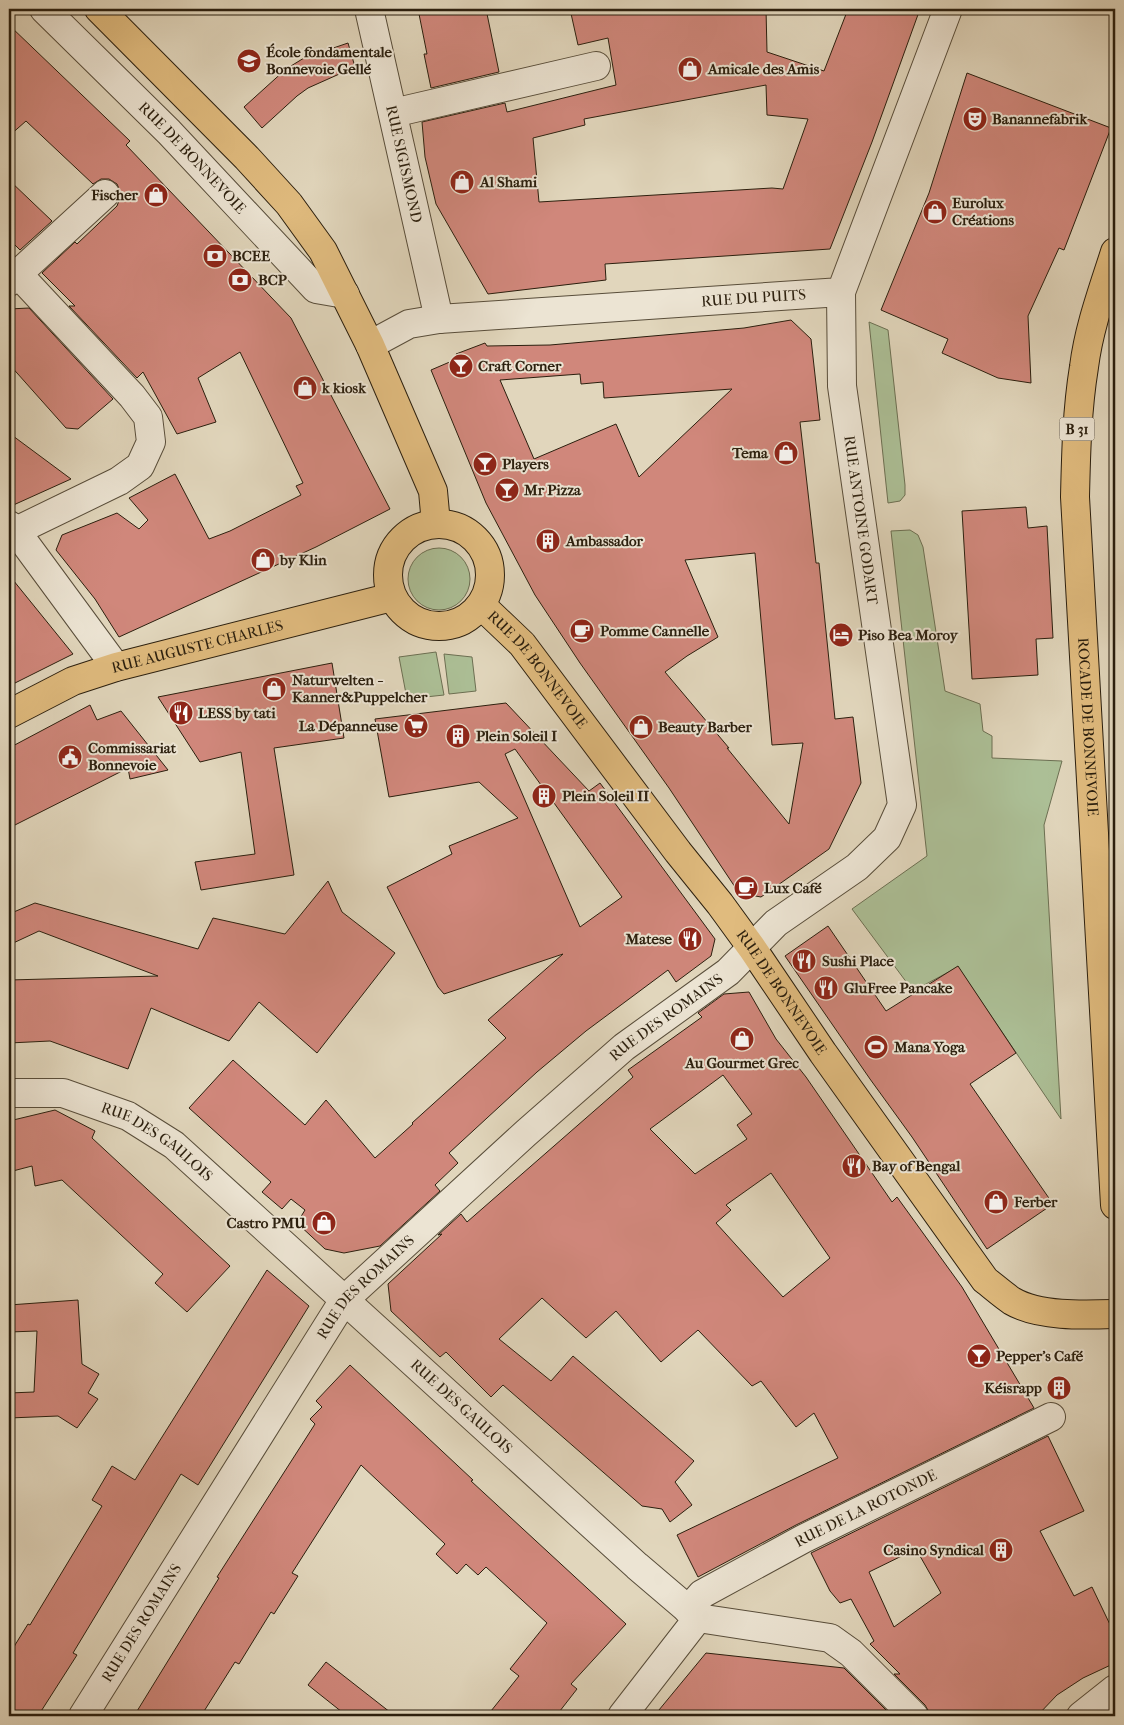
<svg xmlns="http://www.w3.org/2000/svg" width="1124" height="1725" viewBox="0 0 1124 1725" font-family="'IM FELL French Canon',serif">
<rect width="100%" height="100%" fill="#e1d6bc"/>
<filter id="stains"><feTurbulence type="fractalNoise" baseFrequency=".004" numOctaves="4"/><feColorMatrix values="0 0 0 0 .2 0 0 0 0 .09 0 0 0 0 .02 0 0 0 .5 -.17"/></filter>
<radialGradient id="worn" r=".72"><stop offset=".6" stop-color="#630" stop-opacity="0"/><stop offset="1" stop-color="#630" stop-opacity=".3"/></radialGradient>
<!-- green -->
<path fill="#acbf96" stroke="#6c6f52" d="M869 322 888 330 905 485V495L900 501 888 503Z
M910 530 918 535 923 547 945 691 980 704 983 731 992 736V758L1062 761 1044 825 1061 1119 958 967 913 991 852 909 927 856 891 531Z
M408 579a31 31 0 1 1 62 0a31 31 0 1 1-62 0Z
M436 652 444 695 407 699 399 657Z
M444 654 472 657 476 691 449 694Z"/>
<!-- building -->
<path fill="#d0877b" stroke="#2b1f0e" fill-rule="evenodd" d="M418 9H486L499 72 431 88 424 54H427Z
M570 9H766L767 52 824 71 848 9H920L872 142 830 249 605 264 606 280 488 294 436 204 425 157 422 122 505 103 507 112 616 85 608 38 578 45ZM766 85 767 115 808 119 783 189 772 188 539 202 533 138 585 125 584 119Z
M9 25 130 141 126 145 291 318 390 509 316 547 119 637 95 599 56 550 62 535 117 513 139 529 148 520 129 498 175 474 209 539 230 531 301 495 296 486 303 483 240 352 198 378 216 422 177 434 143 372 137 378 69 306H75L42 273 75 242 77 244 117 206 120 198V191L117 184 109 179H101L93 184 26 121 9 136Z
M348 43 355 67 308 88 297 96 262 128 244 107 286 69 304 58Z
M967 73 1111 128 1064 250 1059 248 1028 316 1031 383 998 378 942 353 948 339 881 310 929 193Z
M9 180 52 221 20 250 9 239Z
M29 308 113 399 78 429 66 428 9 364V309Z
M791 320 811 339 820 420 800 422 816 563H819L835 719 853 717 861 783 829 849 761 897 739 893 669 788 580 663 535 595 486 503 431 370 459 358 456 354 485 343 487 346 550 345 744 328ZM580 374 581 384 603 382 604 398 732 389 639 477 616 424 534 459 500 380ZM755 553 772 745 803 743 789 824 727 748H729L665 672 687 656 718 637 685 560Z
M9 433 71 479 9 507Z
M1026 507 1028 528 1047 526 1053 638 1036 639 1038 675 972 679 962 511Z
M9 575 73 654 9 686Z
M332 663 344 738 274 748 294 875 201 890 195 862 255 854 241 752 200 762 158 697Z
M506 703 589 791 600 783 715 939 711 956 676 982 668 970 586 1031 537 1072 449 1153 458 1163 435 1185 440 1191 380 1246 344 1253 325 1249 297 1223 305 1210 291 1199 282 1209 262 1192 271 1182 189 1108 233 1060 305 1125 326 1100 375 1158 413 1124 412 1123 506 1038 488 1020 563 954 444 994 438 987 387 887 452 854 449 846 518 818 479 782 389 797 375 719ZM515 749 622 897 580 927 505 754Z
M90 705 97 720 121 711 168 770 130 779 128 768 9 828V748Z
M328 881 342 912 395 953 317 1053 259 1002 229 1041 151 1008 128 1069 50 1041 9 1043V980L158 976 39 931 9 945V914L35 903 198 949 213 918 285 934Z
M828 926 886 1011 958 966 1016 1053 970 1084 1053 1204 987 1249 912 1137 870 1079 785 956Z
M749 992 776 1039 806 1077 892 1202 897 1197 962 1287 1034 1408 796 1525 698 1577 677 1535 838 1458 814 1413 796 1427 761 1381 752 1386 698 1330 661 1362 616 1311 586 1338 542 1298 499 1339 551 1381 573 1356 694 1461 675 1482 692 1505 670 1522 662 1509 642 1506 503 1385 491 1397 446 1352 440 1357 391 1311 388 1284 442 1234 438 1235 461 1214 467 1222 633 1077 628 1070 702 1017 698 1013 724 994ZM723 1075 752 1114 737 1125 747 1139 695 1174 650 1129ZM771 1173 830 1258 783 1297 716 1223 731 1210 726 1205Z
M55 1110 95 1131 92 1138 230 1266 187 1312 155 1283 163 1274 62 1180 35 1186 32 1166 9 1172V1121Z
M267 1270 309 1306 198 1485 181 1474 73 1653 77 1655 38 1716H9V1662L15 1645 28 1624 30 1625 102 1506 92 1500 112 1466 135 1480Z
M78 1300 82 1364 99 1374 88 1393 98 1399 77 1428 58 1416 9 1418V1393L34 1392 37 1331 9 1332V1305Z
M350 1365 473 1480 471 1481 626 1624 571 1684 577 1689 556 1716H487L519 1676 510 1669 547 1623 486 1567 478 1575 466 1564 457 1574 436 1554 445 1544 361 1465 292 1573 298 1576 274 1614 271 1612 239 1664 235 1662 201 1716H134L219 1578 217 1577 315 1424 310 1419 322 1407 316 1401Z
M1048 1436 1084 1511 1040 1531 1074 1596 1092 1587 1115 1635V1663L1083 1678 1057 1695 1037 1716H929V1712L925 1705 894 1674H900L870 1644 874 1641 851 1599 840 1603 830 1591 811 1553ZM916 1549 941 1593 894 1627 869 1572Z
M706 1653 844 1668 892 1716H654Z
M326 1662 395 1716H347L308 1685Z"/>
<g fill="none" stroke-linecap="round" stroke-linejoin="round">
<defs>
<g id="minor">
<path id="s1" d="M44 9 169 132 316 289 345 294"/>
<path id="s2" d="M369 9 439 319"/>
<path d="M393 113 596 66"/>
<path d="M9 282 105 194"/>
<path id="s3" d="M370 345 409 324 439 319 841 292 948 9"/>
<path d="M9 525 16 531 116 667"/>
<path d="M16 531 119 481 140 466 151 442 148 417 132 396 18 274"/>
<path id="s4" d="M9 1093H63L128 1116 174 1145 637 1566 698 1618 830 1638 851 1653 914 1716"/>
<path id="s5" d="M688 1610 702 1594 803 1539 1051 1417"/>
<path id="s6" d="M83 1716 344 1300 526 1133 624 1047 728 972 776 923 857 867 887 838 902 805 842 386 841 292"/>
<path d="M622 1716 698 1618"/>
<path d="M1081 1716 1115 1689"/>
</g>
<g id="major">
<path d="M99 9 247 158 289 204 323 251 370 345 433 491 436 524"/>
<path id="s7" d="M1115 252C1103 290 1089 327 1084 367 1077 410 1076 453 1075 497L1115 1205"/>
<circle cx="439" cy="575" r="51"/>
<path id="s8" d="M481 605 522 644 678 852 720 904 752 948 823 1053 985 1280C994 1287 1003 1295 1012 1301 1039 1317 1085 1315 1115 1314"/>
<path id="s9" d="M9 714 73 681 116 667 392 597"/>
</g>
</defs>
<!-- minor casing -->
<use href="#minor" stroke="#584d3a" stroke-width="30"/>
<!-- major casing -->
<use href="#major" stroke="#2b1f0e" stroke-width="30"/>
<!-- minor -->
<use href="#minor" stroke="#ece4d3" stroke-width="28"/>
<!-- major -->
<use href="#major" stroke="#e0bb7e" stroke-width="28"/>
</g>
<!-- icons -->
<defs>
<symbol id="school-disc" viewBox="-11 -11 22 22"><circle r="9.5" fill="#8f2418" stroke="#ece4d3"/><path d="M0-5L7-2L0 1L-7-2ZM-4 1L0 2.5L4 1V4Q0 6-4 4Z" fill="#fff"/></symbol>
<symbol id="shop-disc" viewBox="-11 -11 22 22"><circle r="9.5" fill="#8f2418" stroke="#ece4d3"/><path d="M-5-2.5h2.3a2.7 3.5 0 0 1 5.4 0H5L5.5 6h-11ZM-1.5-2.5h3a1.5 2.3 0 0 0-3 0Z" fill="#fff"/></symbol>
<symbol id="theatre-disc" viewBox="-11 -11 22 22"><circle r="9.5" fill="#8f2418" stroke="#ece4d3"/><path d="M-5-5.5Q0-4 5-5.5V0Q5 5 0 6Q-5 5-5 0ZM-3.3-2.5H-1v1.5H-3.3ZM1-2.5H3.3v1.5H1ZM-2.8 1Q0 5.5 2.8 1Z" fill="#fff"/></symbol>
<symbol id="bank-disc" viewBox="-11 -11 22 22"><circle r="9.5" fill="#8f2418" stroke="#ece4d3"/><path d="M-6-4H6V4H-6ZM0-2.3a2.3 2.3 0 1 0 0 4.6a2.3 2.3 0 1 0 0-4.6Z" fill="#fff"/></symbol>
<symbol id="bar-disc" viewBox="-11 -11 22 22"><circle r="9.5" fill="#8f2418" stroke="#ece4d3"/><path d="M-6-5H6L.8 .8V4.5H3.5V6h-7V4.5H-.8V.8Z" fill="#fff"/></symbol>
<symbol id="building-disc" viewBox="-11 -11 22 22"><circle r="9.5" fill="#8f2418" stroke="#ece4d3"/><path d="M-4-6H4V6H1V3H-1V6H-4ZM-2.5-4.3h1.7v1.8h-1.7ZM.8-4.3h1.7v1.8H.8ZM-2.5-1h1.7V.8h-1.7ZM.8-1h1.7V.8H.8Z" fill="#fff"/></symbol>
<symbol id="cafe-disc" viewBox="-11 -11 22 22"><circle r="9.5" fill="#8f2418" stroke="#ece4d3"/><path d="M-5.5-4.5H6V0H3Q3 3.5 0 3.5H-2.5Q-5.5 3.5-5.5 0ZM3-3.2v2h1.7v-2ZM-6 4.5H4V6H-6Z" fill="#fff"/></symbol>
<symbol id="hotel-disc" viewBox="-11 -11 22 22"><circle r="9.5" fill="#8f2418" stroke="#ece4d3"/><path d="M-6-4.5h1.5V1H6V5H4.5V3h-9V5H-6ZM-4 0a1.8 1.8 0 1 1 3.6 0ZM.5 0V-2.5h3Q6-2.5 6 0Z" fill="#fff"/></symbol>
<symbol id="restaurant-disc" viewBox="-11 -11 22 22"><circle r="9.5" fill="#8f2418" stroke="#ece4d3"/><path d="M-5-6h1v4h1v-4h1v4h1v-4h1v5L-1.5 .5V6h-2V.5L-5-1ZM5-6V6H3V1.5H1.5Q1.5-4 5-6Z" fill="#fff"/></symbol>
<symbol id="supermarket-disc" viewBox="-11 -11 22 22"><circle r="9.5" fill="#8f2418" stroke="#ece4d3"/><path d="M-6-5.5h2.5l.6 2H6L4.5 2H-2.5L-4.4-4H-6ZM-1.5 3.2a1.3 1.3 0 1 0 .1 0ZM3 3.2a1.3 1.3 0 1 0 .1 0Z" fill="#fff"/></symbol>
<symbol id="civic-disc" viewBox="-11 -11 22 22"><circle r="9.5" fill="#8f2418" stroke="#ece4d3"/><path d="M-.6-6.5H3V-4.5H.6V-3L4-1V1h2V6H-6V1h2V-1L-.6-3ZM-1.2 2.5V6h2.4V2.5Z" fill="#fff"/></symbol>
<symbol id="stadium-disc" viewBox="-11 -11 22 22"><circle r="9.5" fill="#8f2418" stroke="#ece4d3"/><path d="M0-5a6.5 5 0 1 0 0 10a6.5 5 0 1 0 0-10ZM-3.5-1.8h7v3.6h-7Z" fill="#fff"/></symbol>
</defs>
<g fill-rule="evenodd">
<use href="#school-disc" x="235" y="47" width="28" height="28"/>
<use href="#shop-disc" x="676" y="55" width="28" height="28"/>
<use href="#theatre-disc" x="961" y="105" width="28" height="28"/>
<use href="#shop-disc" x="448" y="168" width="28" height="28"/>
<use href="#shop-disc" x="142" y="181" width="28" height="28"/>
<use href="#shop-disc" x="921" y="198" width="28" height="28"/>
<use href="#bank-disc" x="201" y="242" width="28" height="28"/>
<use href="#bank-disc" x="226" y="266" width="28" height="28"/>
<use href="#bar-disc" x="447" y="352" width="28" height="28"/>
<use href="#shop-disc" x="291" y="374" width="28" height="28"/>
<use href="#shop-disc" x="772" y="439" width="28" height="28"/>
<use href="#bar-disc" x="471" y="450" width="28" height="28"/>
<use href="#bar-disc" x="493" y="476" width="28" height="28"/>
<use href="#building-disc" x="534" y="527" width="28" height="28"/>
<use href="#shop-disc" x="249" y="546" width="28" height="28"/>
<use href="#cafe-disc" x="568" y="617" width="28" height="28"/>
<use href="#hotel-disc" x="827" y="621" width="28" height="28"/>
<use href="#shop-disc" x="260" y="675" width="28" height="28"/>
<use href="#restaurant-disc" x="167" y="699" width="28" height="28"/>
<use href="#supermarket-disc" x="402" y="712" width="28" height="28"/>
<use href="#shop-disc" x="627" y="713" width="28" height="28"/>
<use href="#building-disc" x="444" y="722" width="28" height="28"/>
<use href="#civic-disc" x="56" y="743" width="28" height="28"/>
<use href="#building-disc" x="530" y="782" width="28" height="28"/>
<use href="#cafe-disc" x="732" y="874" width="28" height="28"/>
<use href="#restaurant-disc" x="676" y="925" width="28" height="28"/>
<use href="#restaurant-disc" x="790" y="947" width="28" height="28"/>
<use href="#restaurant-disc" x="812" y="974" width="28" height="28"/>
<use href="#shop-disc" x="728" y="1025" width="28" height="28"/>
<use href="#stadium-disc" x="862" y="1033" width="28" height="28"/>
<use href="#restaurant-disc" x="840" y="1152" width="28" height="28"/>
<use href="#shop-disc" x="982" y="1188" width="28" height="28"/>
<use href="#shop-disc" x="310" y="1209" width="28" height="28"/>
<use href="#bar-disc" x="965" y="1342" width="28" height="28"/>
<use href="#building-disc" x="1045" y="1374" width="28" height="28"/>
<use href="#building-disc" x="987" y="1536" width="28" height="28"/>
</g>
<g text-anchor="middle" stroke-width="4" stroke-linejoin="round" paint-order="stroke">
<!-- shield labels -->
<rect fill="#ece4d3" stroke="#655a49" stroke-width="1" x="1059.5" y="417.5" width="35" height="23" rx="4"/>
<g font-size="14" font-weight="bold" fill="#2b1f0e">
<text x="1077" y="434">B 31</text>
</g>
<!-- poi labels -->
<g font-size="15" font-weight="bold" fill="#2b1f0e" stroke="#ece4d3" text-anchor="start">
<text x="266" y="57">École fondamentale<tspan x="266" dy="17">Bonnevoie Gellé</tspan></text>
<text x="708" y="74">Amicale des Amis</text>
<text x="992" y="124">Banannefabrik</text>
<text x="480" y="187">Al Shami</text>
<text x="138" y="200" text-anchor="end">Fischer</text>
<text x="952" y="208">Eurolux<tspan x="952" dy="17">Créations</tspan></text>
<text x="232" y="261">BCEE</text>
<text x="258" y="285">BCP</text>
<text x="478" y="371">Craft Corner</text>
<text x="322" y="393">k kiosk</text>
<text x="768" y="458" text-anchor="end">Tema</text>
<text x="502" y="469">Players</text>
<text x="524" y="495">Mr Pizza</text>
<text x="566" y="546">Ambassador</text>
<text x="280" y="565">by Klin</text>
<text x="600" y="636">Pomme Cannelle</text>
<text x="858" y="640">Piso Bea Moroy</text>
<text x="292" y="685">Naturwelten -<tspan x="292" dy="17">Kanner&amp;Puppelcher</tspan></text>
<text x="198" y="718">LESS by tati</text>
<text x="398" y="731" text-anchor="end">La Dépanneuse</text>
<text x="658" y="732">Beauty Barber</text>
<text x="476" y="741">Plein Soleil I</text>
<text x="88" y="753">Commissariat<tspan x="88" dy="17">Bonnevoie</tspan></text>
<text x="562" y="801">Plein Soleil II</text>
<text x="764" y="893">Lux Café</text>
<text x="672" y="944" text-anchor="end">Matese</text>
<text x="822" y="966">Sushi Place</text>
<text x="844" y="993">GluFree Pancake</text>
<text x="894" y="1052">Mana Yoga</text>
<text x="742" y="1068" text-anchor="middle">Au Gourmet Grec</text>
<text x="872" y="1171">Bay of Bengal</text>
<text x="1014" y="1207">Ferber</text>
<text x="306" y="1228" text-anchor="end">Castro PMU</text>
<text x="996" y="1361">Pepper's Café</text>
<text x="1042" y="1393" text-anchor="end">Kéisrapp</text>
<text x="984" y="1555" text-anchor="end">Casino Syndical</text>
</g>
<!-- street labels -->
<g font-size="15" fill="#2b1f0e" stroke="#ece4d3">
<text dy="5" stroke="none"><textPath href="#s1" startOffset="210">RUE DE BONNEVOIE</textPath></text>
<text dy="5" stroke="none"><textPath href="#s2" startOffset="159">RUE SIGISMOND</textPath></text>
<text dy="5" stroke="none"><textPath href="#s3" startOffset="390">RUE DU PUITS</textPath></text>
<text transform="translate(861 520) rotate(82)" y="5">RUE ANTOINE GODART</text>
<text dy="5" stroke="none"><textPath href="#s9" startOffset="201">RUE AUGUSTE CHARLES</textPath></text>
<text dy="5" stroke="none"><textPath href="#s8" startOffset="86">RUE DE BONNEVOIE</textPath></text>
<text dy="5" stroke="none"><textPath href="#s7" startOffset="480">ROCADE DE BONNEVOIE</textPath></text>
<text dy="5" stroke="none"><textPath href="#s8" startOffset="491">RUE DE BONNEVOIE</textPath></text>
<text dy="5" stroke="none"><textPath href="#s6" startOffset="920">RUE DES ROMAINS</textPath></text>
<text dy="5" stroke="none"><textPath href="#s4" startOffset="161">RUE DES GAULOIS</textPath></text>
<text dy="5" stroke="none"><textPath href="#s6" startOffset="515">RUE DES ROMAINS</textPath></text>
<text dy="5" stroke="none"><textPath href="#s4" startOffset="566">RUE DES GAULOIS</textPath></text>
<text dy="5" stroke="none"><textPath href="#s5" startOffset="206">RUE DE LA ROTONDE</textPath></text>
<text dy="5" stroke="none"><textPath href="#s6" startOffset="110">RUE DES ROMAINS</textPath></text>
</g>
</g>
<!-- margin -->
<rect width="1124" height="1725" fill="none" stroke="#e1d6bc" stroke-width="30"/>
<rect x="10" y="10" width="1104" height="1705" fill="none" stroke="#2b1f0e" stroke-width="2.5"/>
<rect x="15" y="15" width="1094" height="1695" fill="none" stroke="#2b1f0e"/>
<rect width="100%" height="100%" filter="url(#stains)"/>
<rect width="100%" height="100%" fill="url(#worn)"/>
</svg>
